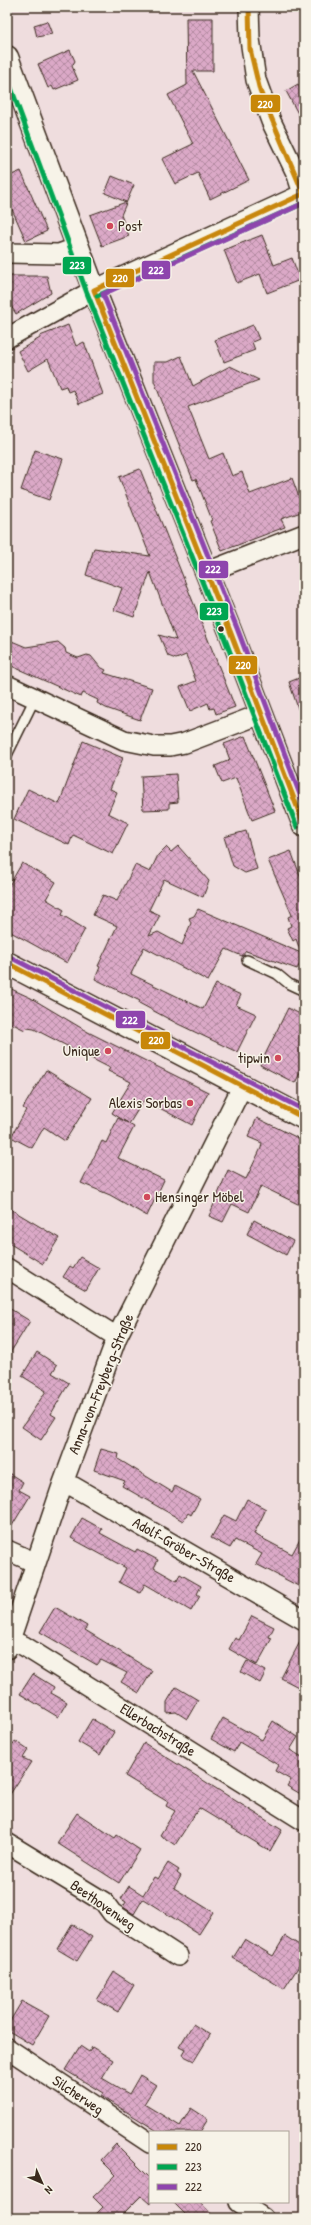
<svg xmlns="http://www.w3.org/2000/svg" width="311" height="2225" viewBox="0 0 311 2225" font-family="'Patrick Hand',sans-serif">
<defs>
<pattern id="building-cross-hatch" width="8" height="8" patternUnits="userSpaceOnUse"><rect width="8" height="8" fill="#dba9c7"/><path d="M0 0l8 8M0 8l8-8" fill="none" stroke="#b38aa1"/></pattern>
</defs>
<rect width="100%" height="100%" fill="#efddde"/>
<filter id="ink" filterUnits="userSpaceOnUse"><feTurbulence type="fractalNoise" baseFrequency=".025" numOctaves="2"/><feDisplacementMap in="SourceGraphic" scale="8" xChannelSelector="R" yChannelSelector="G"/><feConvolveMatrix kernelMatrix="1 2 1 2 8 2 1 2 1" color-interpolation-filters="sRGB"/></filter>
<g filter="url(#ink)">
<!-- building -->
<path fill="url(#building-cross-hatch)" stroke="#3b2a1e" d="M186 18H213V71H193L249 180 210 199 198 173 175 184 162 159 193 144 168 95 187 85Z
M47 21 52 34 37 37 34 25Z
M70 50 75 61 72 66 78 80 54 90 52 86 48 88 38 64Z
M298 84 304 97V125L286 91Z
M21 171 47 231 26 241 7 198V177Z
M112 176 134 185 121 215 129 236 102 246 90 215 126 202 105 193Z
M262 235 274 265 292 258 300 280 267 293 260 274 237 283 224 250Z
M10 276H47L51 293 16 314 9 303Z
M68 325 76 346 84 342 103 394 79 404 73 390 68 392 66 386 60 388 48 359 28 371 18 351 40 338V336Z
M253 325 259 339 252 342 255 350 224 362 215 340Z
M181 356 193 386 230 366 259 380 188 407 209 459 223 453 232 476 242 472 250 494 292 478 304 511 281 519 285 527 222 551 210 521 212 520 196 479 193 480 154 381V362H168Z
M35 450 63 459 49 500 21 490Z
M140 469 235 707 216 714 214 708 210 709 208 703 190 711 180 687 196 681 186 655 176 659 168 656 159 635 176 640 150 572 134 617 114 610 122 588 86 575 94 548 150 556 119 477Z
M7 639 26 647 58 642 65 648 66 653 78 658 87 655 91 656 100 667 106 670 104 673 152 688 140 720 106 708 97 703 98 700 83 693 81 697 7 664Z
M304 676V720H302L289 682Z
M245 736 275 811 252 820 236 778 222 783 215 766 230 760 224 744Z
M83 741 123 758 110 789 117 792 108 813 128 823 113 854 73 835 69 845 14 819 28 789 59 804Z
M176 774 178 802 169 803V809L143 810 141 776Z
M246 831 257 869 245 873 233 866 224 837Z
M178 846 209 881 203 897 164 879 149 910 160 915 149 936 158 932 182 945 191 923 189 918 194 916 198 909 301 953 296 939 293 941 287 928 291 926 288 917 292 915 268 860 291 851 304 886V957L297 969 246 951 242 956 226 949 208 981 144 947 131 974 203 1009 216 984 241 995 236 1005 256 1014 237 1052 178 1024 139 1003 140 1001 95 979 100 967 98 966 117 926 93 915 103 895 117 901 135 865 150 872 158 855 166 847 171 852Z
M22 863 56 882 46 899 64 910 62 915 85 929 67 963 7 930V889Z
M7 987 31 998 88 1032 208 1092 192 1125 144 1100 129 1124 134 1127 118 1158 164 1180 147 1216 110 1195 81 1183 102 1141 106 1143 118 1118 128 1123 112 1113 131 1082 108 1071 110 1068 34 1029 27 1028 25 1030 7 1021Z
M288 1008 304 1016V1065L295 1083 260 1065Z
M46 1070 92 1098 65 1141 44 1127 32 1148 11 1137 26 1110 23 1108Z
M257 1118 304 1141V1207L261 1186 249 1212 232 1204 223 1222 209 1216 228 1170 246 1179 261 1148 262 1143 248 1137Z
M7 1207 59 1238 43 1264 7 1242Z
M254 1220 293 1241 286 1255 247 1234Z
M80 1257 99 1268 86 1290 63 1277 70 1266 73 1268Z
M7 1307 30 1321 7 1358Z
M37 1352 57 1365 52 1373 69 1383 51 1414 56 1417 41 1440 22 1427 46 1391 22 1376Z
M101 1449 119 1454 118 1459 172 1492 175 1486 200 1499 191 1515 188 1513 183 1521 122 1486 125 1481 94 1470Z
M7 1472 23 1482 19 1490 30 1496 7 1534Z
M247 1499 266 1509 254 1534 292 1554 304 1532V1589L256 1564 262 1554 235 1540 230 1548 211 1538 224 1515 236 1521Z
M82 1518 102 1529 100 1533 135 1552 137 1549 158 1560 154 1568 177 1581 180 1574 201 1586 197 1594 200 1596 191 1611 145 1584 140 1593 119 1582 126 1568 71 1538Z
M55 1607 87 1626 85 1630 152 1671 139 1693 121 1682 127 1673 101 1660 97 1665 40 1632Z
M252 1616 274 1627 269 1637 272 1638 257 1665 229 1649 235 1638 239 1640Z
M304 1634V1690L281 1678Z
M247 1661 266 1671 260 1683 241 1672Z
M33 1674 54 1687 51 1693 67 1702 58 1717 20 1694Z
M176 1687 198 1700 187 1719 176 1712 167 1713V1702Z
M223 1718 262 1740 273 1721 298 1737 290 1750 304 1758V1796L287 1786 291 1780 275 1771 278 1765 239 1742 234 1752 211 1739Z
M92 1719 114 1732 100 1755 78 1742Z
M15 1741 28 1750 23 1758 31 1762 7 1799V1753Z
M144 1743 282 1830 270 1851 199 1808 175 1845 160 1835 175 1811 166 1806 168 1802 125 1776Z
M77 1813 115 1838 117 1835 140 1850 119 1883 57 1843Z
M168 1863 179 1870 177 1873 181 1876 174 1888 213 1912 199 1934 143 1899 134 1914 123 1907 126 1902 121 1899 129 1886 143 1895 154 1877 158 1879Z
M72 1924 92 1937 77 1961 57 1949Z
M285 1936 304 1948V1969L299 1966 284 1989 233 1958 245 1939 273 1956Z
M114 1972 134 1985 118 2012 97 2000Z
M22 2001 49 2016 32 2045 7 2030V2026Z
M193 2024 210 2035 194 2061 182 2055 185 2050 179 2047Z
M80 2046 89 2052 92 2047 113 2060 102 2078 129 2094 140 2075 156 2085 144 2104 180 2126 191 2108 208 2119 200 2132H159L101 2096 103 2093 65 2070Z
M116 2144 150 2178V2204L141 2196 119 2218H92L103 2207 93 2197 116 2175 101 2160Z
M173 2202H200L215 2218H189Z"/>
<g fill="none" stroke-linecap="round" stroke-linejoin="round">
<defs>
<path id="lane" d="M7 755 35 698
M247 960 277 974 289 984 304 991"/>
<path id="street" d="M249 7 250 39 256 80 271 121 297 175 304 197
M7 253 59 254 79 247
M7 338 94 290 303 194
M207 572 304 534
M7 685 124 740 154 746H170L185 743 261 714
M7 1268 117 1337
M63 1483 74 1487 304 1620
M7 1550 36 1563
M10 1640 24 1646 304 1821
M7 1649 63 1483 117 1337 242 1087
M7 1843 104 1902 112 1913 178 1956
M7 2048 150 2143
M239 2202 263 2218"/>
<path id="secondary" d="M7 57 94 290 230 631 304 825
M7 963 304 1118"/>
</defs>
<!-- lane casing -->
<use href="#lane" stroke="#3b2a1e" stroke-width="12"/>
<!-- street casing -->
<use href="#street" stroke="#3b2a1e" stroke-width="22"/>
<!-- secondary casing -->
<use href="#secondary" stroke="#3b2a1e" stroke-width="25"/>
<!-- lane -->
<use href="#lane" stroke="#f7f3e8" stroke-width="9"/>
<!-- street -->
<use href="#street" stroke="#f7f3e8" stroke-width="19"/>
<!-- secondary -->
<use href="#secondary" stroke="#f7f3e8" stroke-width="22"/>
<defs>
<path id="bus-1" d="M249 7 250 49 260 91 304 195
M303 194 94 290 230 631 304 825
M7 963 304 1118"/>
<path id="bus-2" d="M7 77 87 293 223 634 297 827
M97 296 304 203"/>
<path id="bus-3" d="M304 203 103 294 237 628 304 805
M10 957 304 1110"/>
</defs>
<!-- bus-1 casing -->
<use href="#bus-1" stroke="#f7f3e8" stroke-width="8"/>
<!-- bus-2 casing -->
<use href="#bus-2" stroke="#f7f3e8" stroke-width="8"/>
<!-- bus-3 casing -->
<use href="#bus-3" stroke="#f7f3e8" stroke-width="8"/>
<!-- bus-1 -->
<use href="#bus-1" stroke="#c88708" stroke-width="5"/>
<!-- bus-2 -->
<use href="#bus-2" stroke="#00a651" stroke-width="5"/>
<!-- bus-3 -->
<use href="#bus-3" stroke="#8e44ad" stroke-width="5"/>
</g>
</g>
<!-- markers -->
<g fill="#d1495b" stroke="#f7f3e8" stroke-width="1.5">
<circle cx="110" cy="226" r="4"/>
<circle cx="108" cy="1051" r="4"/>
<circle cx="278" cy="1058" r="4"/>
<circle cx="190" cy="1103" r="4"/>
<circle cx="147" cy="1197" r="4"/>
</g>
<circle fill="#3b2a1e" stroke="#f7f3e8" stroke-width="1.5" cx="221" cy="629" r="3.5"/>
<g text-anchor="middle" stroke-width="3" stroke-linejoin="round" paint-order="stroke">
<!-- poi labels -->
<g font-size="15" fill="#3b2a1e" stroke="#f7f3e8" text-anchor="end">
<text x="118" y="231" text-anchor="start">Post</text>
<text x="100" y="1056">Unique</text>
<text x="270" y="1063">tipwin</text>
<text x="182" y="1108">Alexis Sorbas</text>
<text x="155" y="1202" text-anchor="start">Hensinger Möbel</text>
</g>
<!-- street labels -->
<g font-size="15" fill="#3b2a1e" stroke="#f7f3e8">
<text transform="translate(101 1384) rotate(-68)" y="5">Anna-von-Freyberg-Straße</text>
<text transform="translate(184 1550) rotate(30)" y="5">Adolf-Gröber-Straße</text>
<text transform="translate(158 1730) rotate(32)" y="5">Ellerbachstraße</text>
<text transform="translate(103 1905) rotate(35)" y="5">Beethovenweg</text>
<text transform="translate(78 2095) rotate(34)" y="5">Silcherweg</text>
</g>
</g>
<g stroke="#f7f3e8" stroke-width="1.5">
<rect x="250" y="94" width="31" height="19" rx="4" fill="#c88708"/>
<rect x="62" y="256" width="30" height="19" rx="4" fill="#00a651"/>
<rect x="141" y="260" width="30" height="20" rx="4" fill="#8e44ad"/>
<rect x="105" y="268" width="30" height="20" rx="4" fill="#c88708"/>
<rect x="198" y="560" width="31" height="19" rx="4" fill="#8e44ad"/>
<rect x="199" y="602" width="30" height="19" rx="4" fill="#00a651"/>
<rect x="228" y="655" width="30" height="20" rx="4" fill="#c88708"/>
<rect x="115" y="1010" width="31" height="19" rx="4" fill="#8e44ad"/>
<rect x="140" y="1031" width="31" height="19" rx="4" fill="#c88708"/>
</g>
<g font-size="11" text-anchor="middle" font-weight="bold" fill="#fff">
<text x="265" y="108">220</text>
<text x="77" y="269">223</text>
<text x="156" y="274">222</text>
<text x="120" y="282">220</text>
<text x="213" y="573">222</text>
<text x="214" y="615">223</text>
<text x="243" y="669">220</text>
<text x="130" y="1024">222</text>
<text x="156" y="1044">220</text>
</g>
<!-- margin -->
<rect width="311" height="2225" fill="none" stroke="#f7f3e8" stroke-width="24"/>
<rect x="12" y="12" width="287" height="2201" fill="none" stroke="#3b2a1e" stroke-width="1.5" filter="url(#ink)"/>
<!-- legend -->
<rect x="149" y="2131" width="140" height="72" fill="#f7f3e8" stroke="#aca397"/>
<rect x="157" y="2144" width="20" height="6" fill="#c88708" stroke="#aca397"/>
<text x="185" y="2151" font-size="12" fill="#3b2a1e">220</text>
<rect x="157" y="2164" width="20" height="6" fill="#00a651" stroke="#aca397"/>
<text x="185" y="2171" font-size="12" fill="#3b2a1e">223</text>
<rect x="157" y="2184" width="20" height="6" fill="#8e44ad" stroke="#aca397"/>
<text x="185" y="2191" font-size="12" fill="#3b2a1e">222</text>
<!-- north arrow -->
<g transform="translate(42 2183) rotate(135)" stroke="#f7f3e8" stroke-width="3" paint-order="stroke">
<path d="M0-3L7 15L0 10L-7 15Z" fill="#3b2a1e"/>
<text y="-6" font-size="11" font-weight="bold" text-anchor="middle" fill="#3b2a1e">N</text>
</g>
</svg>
